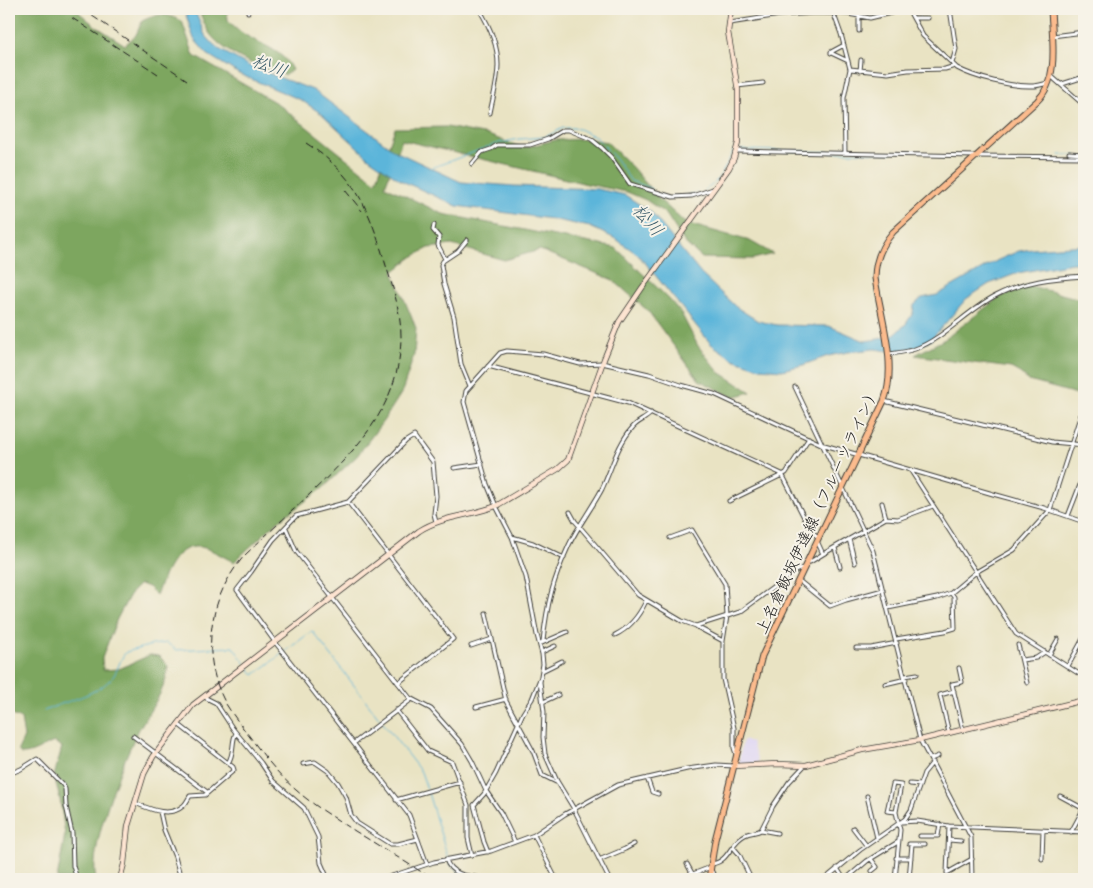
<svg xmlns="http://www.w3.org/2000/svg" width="1093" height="888" viewBox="0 0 1093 888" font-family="Sriracha,'Klee One',sans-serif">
<rect width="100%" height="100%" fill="#f7f3e8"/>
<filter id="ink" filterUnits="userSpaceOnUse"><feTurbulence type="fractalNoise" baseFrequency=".02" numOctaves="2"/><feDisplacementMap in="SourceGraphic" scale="10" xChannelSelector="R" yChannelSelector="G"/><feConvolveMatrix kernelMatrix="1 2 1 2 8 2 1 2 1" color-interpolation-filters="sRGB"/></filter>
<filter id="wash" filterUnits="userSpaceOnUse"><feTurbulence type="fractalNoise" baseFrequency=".0096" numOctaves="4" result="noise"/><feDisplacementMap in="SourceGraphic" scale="20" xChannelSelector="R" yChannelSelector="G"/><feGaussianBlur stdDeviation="1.12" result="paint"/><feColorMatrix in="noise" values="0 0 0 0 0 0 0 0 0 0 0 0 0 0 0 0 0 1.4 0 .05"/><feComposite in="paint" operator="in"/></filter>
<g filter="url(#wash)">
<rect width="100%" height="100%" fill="#e9e3c3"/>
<!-- built -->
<path fill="#ded5f5" d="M743 740 752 743 758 763 740 764 739 761Z"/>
<!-- forest -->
<path fill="#7da65e" stroke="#4c613d" d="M9 9H75L94 25 125 45 136 35 142 21C159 13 165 13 182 21L194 56 278 104 376 182 395 128 447 127 488 135 523 148 555 140 588 139 607 142 632 167 659 199 685 223 750 241 773 254 753 259 702 258 685 243 666 214 646 200 627 192 587 184 402 140 385 186 443 214 616 248 669 299 681 313 698 346 719 372 751 392 733 397 699 380 648 311 613 280 540 250 504 260 452 245 429 248 412 257 393 272 416 328 414 355 402 392 384 420 357 456 322 489 277 522 234 562C225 558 215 551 205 548 176 540 165 574 156 595L148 587 140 584 131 593 117 619 102 658 103 670 119 669 150 655 159 656 168 666C167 671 167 676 165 681 160 699 144 718 136 735 121 766 88 848 96 879H57L65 834 60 799 54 776 62 747 54 742C43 746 32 755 21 754L18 750 24 737 21 719 9 714Z
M198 9H227L228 20C234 26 240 32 247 36 264 46 284 51 292 70L285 75C261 69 225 54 210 34 205 27 202 17 198 9Z
M1027 285 1084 300V396L1029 381 1020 373 1011 368 915 355 945 339 998 298Z"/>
<!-- water -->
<path fill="#5cb5da" stroke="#3c687b" d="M184 9H194L205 35 217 48 249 66 313 90 395 151 461 182 514 186 597 189 625 195 651 212 701 274 736 307 758 321 777 325 829 326 865 341 891 337 905 325 913 313 914 305 922 298 937 295 998 260 1019 251 1032 249 1084 245V263H1072L1018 273 989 284 966 299 931 340 915 348 897 352 874 349 848 352 828 356 803 365 782 370 760 368 733 359 711 344 647 265 637 254 616 239 590 227 551 219 457 206 402 181 369 158 322 114 301 100 239 74 207 54 194 39Z"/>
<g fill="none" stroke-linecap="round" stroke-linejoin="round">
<!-- stream -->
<path stroke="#5cb5da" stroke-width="1" d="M740 150 891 153
M1060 155H1076
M431 168 499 143 519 139 545 137 563 128H573L579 129 596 137 615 158 631 181 652 189
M705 190C720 182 726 165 734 150
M688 195 696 193
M247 666 254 675 312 631 421 772 427 789
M44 711C64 701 95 696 111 679 118 672 119 660 126 652L152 645 167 643 176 650 231 647H233L245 663
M428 793 448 858
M450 864 461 873
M489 878 494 879"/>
</g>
</g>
<g filter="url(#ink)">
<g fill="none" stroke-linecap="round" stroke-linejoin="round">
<defs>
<path id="street" d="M479 9C489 25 498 45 498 65 498 81 493 97 490 113
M832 9 841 34 850 69 844 98 845 153
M908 9 923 36 957 68C975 78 1012 87 1033 86 1038 86 1043 84 1048 83
M950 9 956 49 952 63
M248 12V9
M859 15V31
M914 18H928
M730 23 780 15 817 13 848 14 870 18 895 12 900 9
M1052 36 1084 32
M831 52 844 45
M831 53 848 61
M850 69 888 73 908 70 945 69 955 66
M860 71 861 60
M1051 76 1084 105
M1062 84 1084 77
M737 86 763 83
M737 151 976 156 1084 157
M1069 153 1084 154
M472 164 482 152 491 149 497 145H530L548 139 563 130H569L591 139 602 148 611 157 630 184 673 197 692 196 713 189
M434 225 433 230 439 237 438 245 445 259
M467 240 458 251 443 261 441 265 444 284 454 317 461 364 470 386
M889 354C897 353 907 352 915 349 943 339 968 310 995 296 1023 281 1053 278 1084 276
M488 366 628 403 782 474 811 531 818 537
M795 387 873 551 920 740 971 837 972 879
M884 401 1052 442 1084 445
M454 468 482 464
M911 471 1016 634 1084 677
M729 501 786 473 809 438
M348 502 453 639 398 683
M570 512 575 521 638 595 682 621 696 626 740 612 797 570 803 568
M1068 516 1080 485
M886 518 898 519 933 506
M286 528 296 551 406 693 410 698 431 709 462 744 472 761 486 791 501 813 515 842
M512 537 533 543 564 558
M670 538 692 530 725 584 727 616 723 641V679L734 728V748L736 754
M849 539 855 563
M817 541 823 554 886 518 882 503
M835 548 840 567
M806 562H810L823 554
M798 580 830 606 846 600 883 590
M951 593 976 572 1014 550 1050 510 1081 414
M888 608 937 598 951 593 954 597 955 628 945 631 896 639
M486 613 506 701 533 751 542 775 556 782
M697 627 723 641
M615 635C630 628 639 616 646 601
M542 643 567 632
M540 644 543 641C547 603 553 580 569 545 578 526 592 508 602 489 612 468 617 445 633 427 638 421 646 419 651 413
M1018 645 1027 683
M471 646 492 639
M856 648H871L897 643
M542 652 555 646
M1049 655 1058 639
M1022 660 1036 658 1045 652
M1068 666 1084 637
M959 668 962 682 952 684 963 730
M542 671 562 661
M905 676 917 674
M885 684 906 679
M204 697 216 703 233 729 261 763 273 781 304 808 318 837 321 863 328 879
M543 702 558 695
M476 707 506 699
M396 710 428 751 452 762 468 805V838L472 855
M949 733 940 695 954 691
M133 736 207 792
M354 743 412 699
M931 759 938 756
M228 763C235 753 231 742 236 733
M303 764 315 762 328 771 338 783 346 797 351 815 357 823 390 844H398L418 839
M9 774 21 769 37 759 63 785 65 789 66 806 72 833 73 866 77 879
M647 778 652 792 658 794
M910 784 920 785
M867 796 877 838
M1060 796 1084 809
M396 800 460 782
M135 803C150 809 169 818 183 806 186 804 188 799 190 796L205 795 234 770 233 767 178 724
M160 812 164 830 175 857 181 879
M902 822 917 821 949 826 1084 832
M853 828 866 845
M761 830 777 833
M1071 832 1084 808
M534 835 556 879
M920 836H938L940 824
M949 840 961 841
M909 844H925
M733 847 739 854 751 879
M488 852 484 842 474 805 484 794 496 773 523 713 532 699 540 679
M896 858H911
M446 859C450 877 474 877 489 879
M871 859 877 867 872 871
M1042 859 1043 830
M599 860 625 849 634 844
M427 864 409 815 275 642 237 590 251 572 273 540 296 516 348 502 406 441 414 436 433 462 436 496 434 514 436 522
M687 864 693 875
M712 864C730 861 730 842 745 835 750 832 756 833 761 830L773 806 789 782 805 765
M837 868 844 879
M711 870 716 879
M947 873 949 826
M947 873 972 859
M327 879H346
M383 879 434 862 491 851 534 835 565 814 618 785 687 769 716 765 734 766
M609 879 574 809 557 781 545 754 543 737 544 712 540 682 543 664 542 654 537 635 526 577 512 537 496 506 487 484 464 402 466 391 500 353 507 351 543 354 580 364 602 363 649 374 681 385 714 394 821 444 993 494 1044 508 1084 522
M680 879 711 867
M825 879 860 850 905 819 911 810 924 773 933 762
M846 879 867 861 898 842
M877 879 895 878
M895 879 900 830 896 812 901 785 893 784 887 811 896 812
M909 879 912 844
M947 879H949"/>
<path id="secondary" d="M734 766 777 764 806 765 862 750 920 740 1084 700
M120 879 124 864 128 826 144 774 153 757 193 705 419 531C442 516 471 516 496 506L558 469 568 460 604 359 619 322 642 288 729 168 734 158 738 143V90L728 32 731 9"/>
<path id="primary" d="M709 879 715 840 762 656 884 401C898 365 880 315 875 278 875 260 881 246 893 232L1037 101C1060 79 1052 38 1051 9"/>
</defs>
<!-- street casing -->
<use href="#street" stroke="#3b3a35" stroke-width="5"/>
<!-- secondary casing -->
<use href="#secondary" stroke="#3b3a35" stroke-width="6"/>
<!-- primary casing -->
<use href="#primary" stroke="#3b3a35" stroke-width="7"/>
<!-- street -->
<use href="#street" stroke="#fff" stroke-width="3"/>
<!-- secondary -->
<use href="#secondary" stroke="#fde4d1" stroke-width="4.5"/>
<!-- primary -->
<use href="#primary" stroke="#fbbb8d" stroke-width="5"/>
<!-- rail -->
<path stroke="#1c1c1c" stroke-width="1" stroke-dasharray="8 4" stroke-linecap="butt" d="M82 9 187 80
M72 18 158 74
M306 143C353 174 367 203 383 256 391 282 401 309 401 337 400 405 358 448 311 493 289 514 267 534 245 555 209 596 199 655 226 704 234 717 244 729 253 741 266 759 279 775 296 790 314 806 335 818 355 831 381 847 407 863 433 879
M345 190 362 211"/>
</g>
</g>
<g text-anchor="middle" stroke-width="4" stroke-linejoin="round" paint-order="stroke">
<!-- street labels -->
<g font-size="16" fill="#1c1c1c" stroke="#f7f3e8">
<text transform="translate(817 510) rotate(-65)" y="6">上名倉飯坂伊達線（フルーツライン）</text>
</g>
<!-- water labels -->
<g font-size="18" font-style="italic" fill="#365968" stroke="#f7f3e8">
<text transform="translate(270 66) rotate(21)" y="6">松川</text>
<text transform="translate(648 220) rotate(49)" y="6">松川</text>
</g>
</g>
<!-- margin -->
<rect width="1093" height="888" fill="none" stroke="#f7f3e8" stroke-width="30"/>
</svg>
